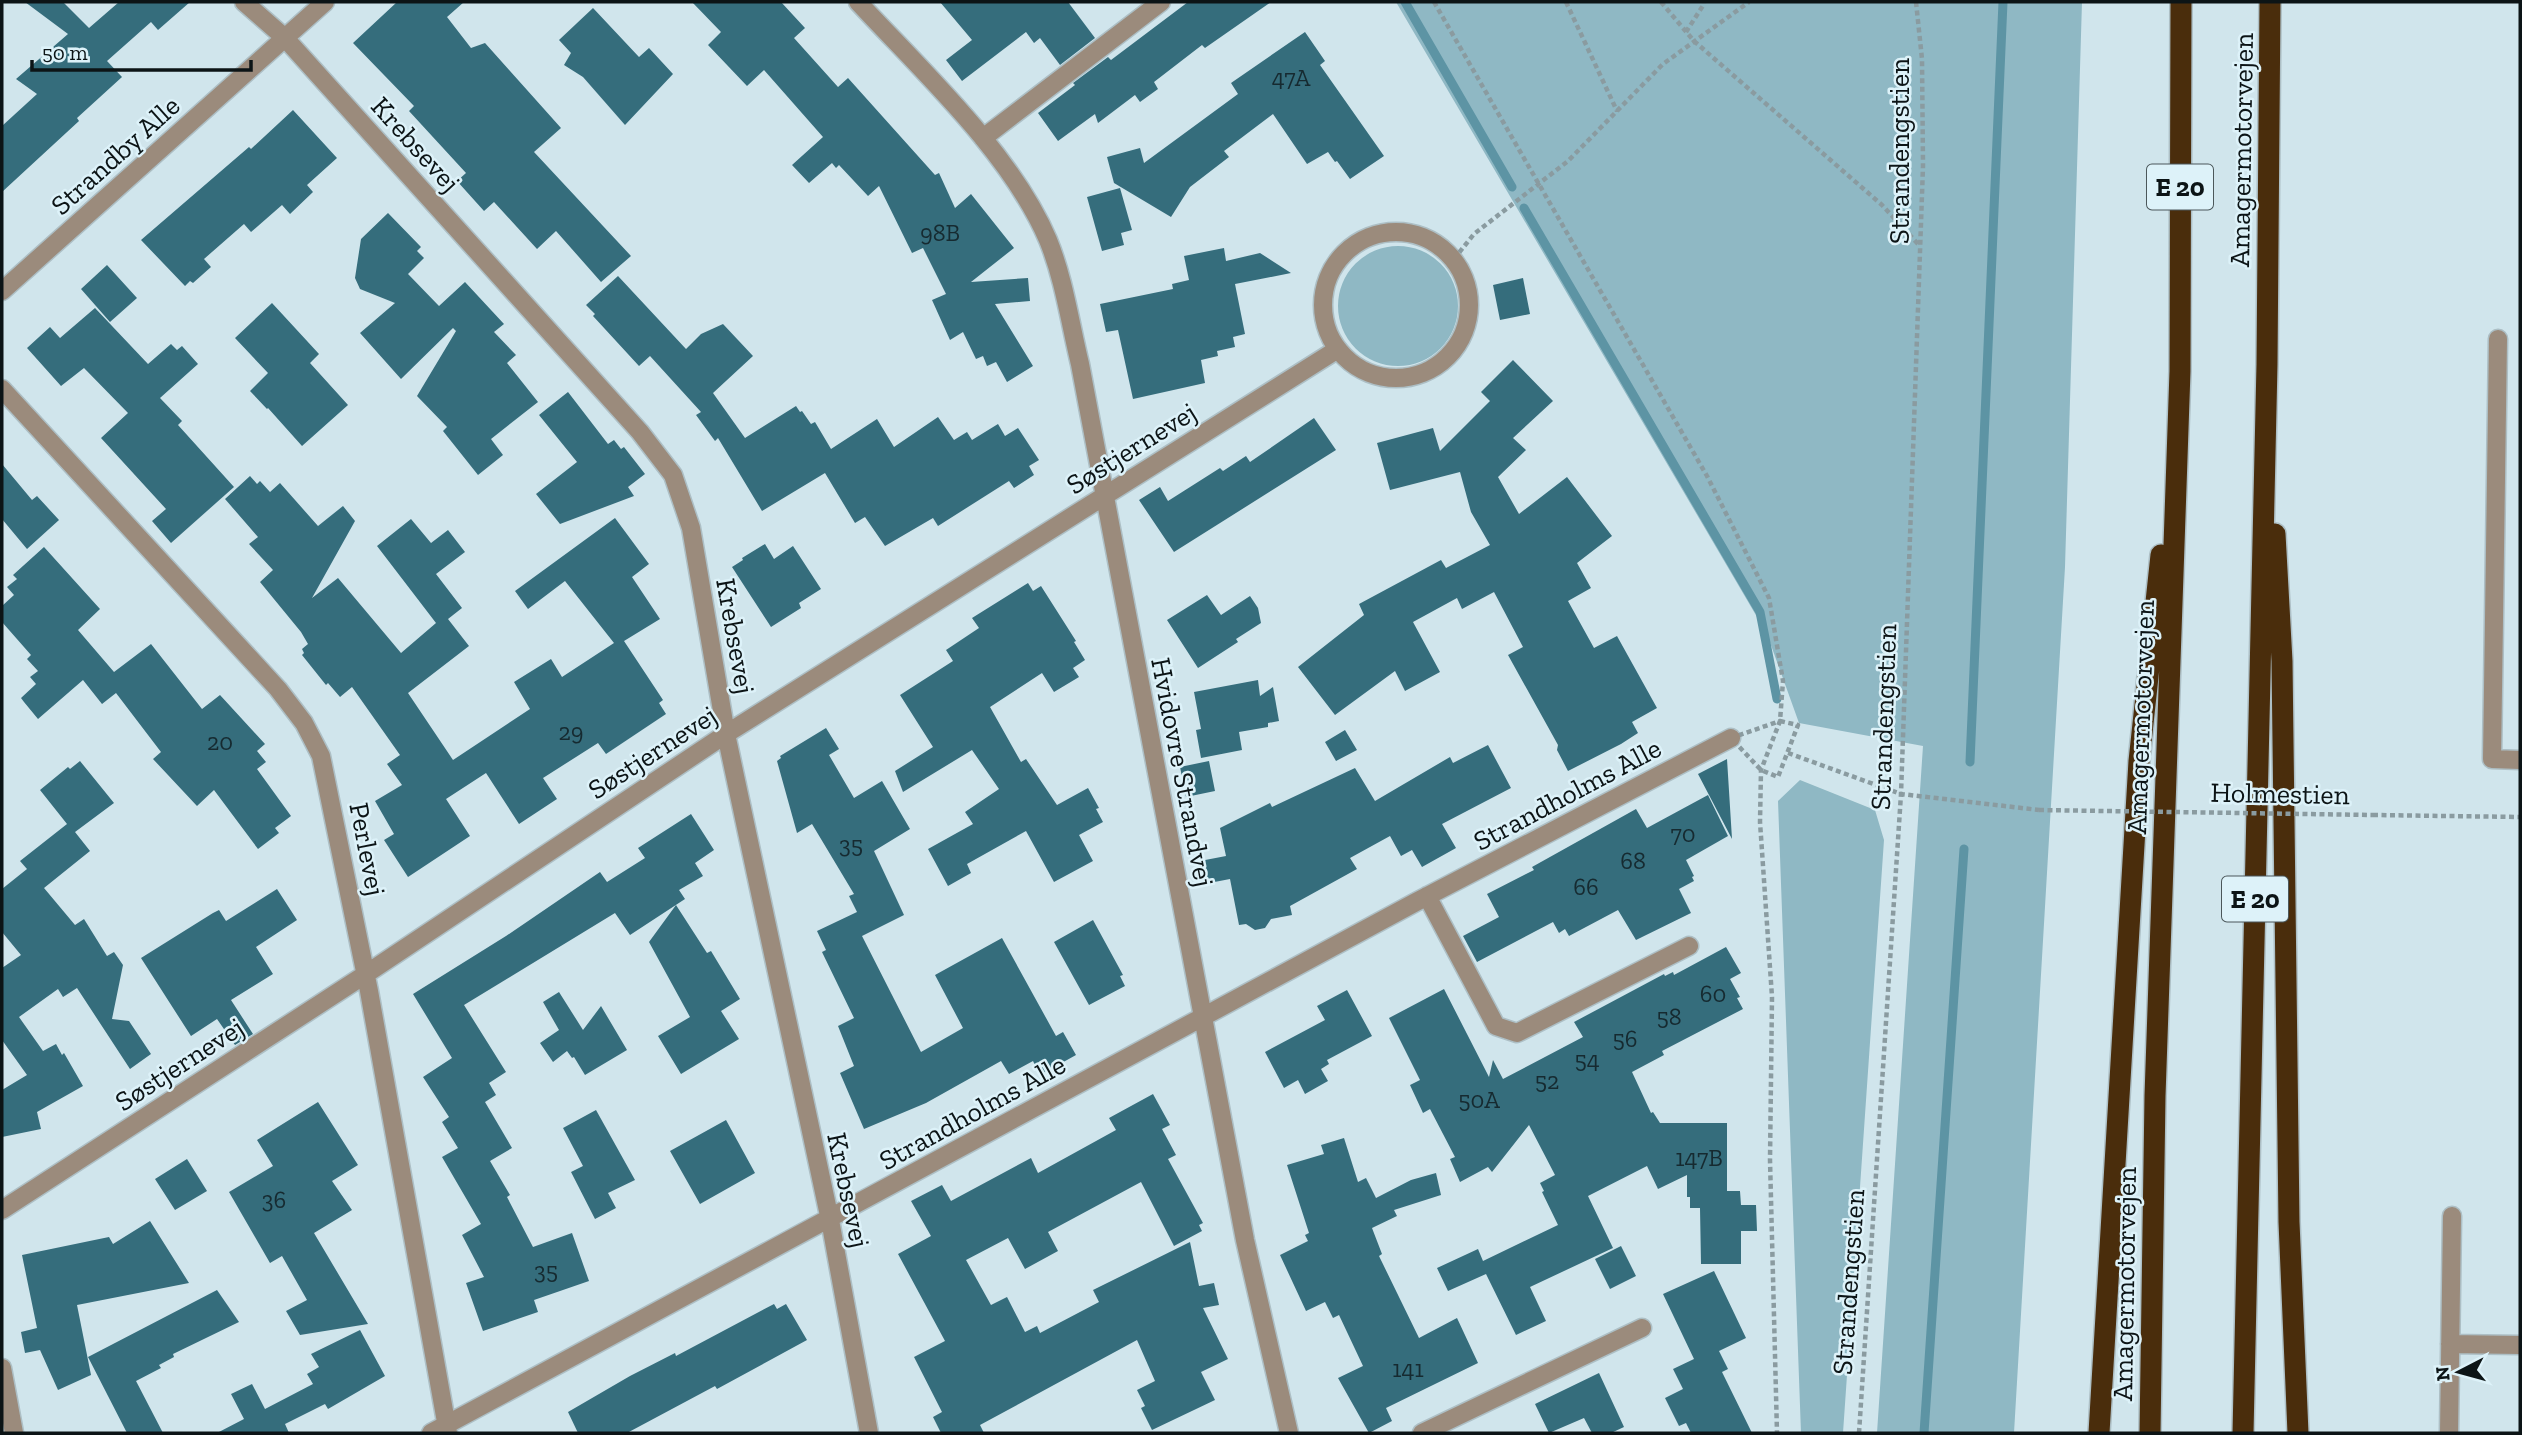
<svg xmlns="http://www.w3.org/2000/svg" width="2522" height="1435" viewBox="0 0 2522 1435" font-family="'Zilla Slab',serif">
<rect width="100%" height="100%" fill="#d0e5ec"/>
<!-- green -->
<path fill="#8fb8c4" d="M1396 2H2082L2065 567 2014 1433H1877L1923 746 1799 723 1767 634Z
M1338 306a60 60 0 1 1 120 0a60 60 0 1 1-120 0Z
M1800 780 1875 810 1884 840 1843 1433H1801L1778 801Z"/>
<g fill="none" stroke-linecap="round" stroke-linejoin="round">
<!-- stream -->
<path stroke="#5d94a4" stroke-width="9" d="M1405 2 1512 187
M1524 208 1760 612 1777 699
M1970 762 2003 2
M1924 1433 1964 849"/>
</g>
<!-- building -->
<path fill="#356d7c" d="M25 2H63L89 28 119 2H190L158 30 151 22 107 61 122 77 77 118 79 121 2 192V126L37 94 16 79 68 34Z
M397 2H464L447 17 471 48 485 43 561 128 534 152 631 256 601 282 556 231 537 249 494 202 484 211 457 181 466 173 409 111 414 106 353 43Z
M692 2H781L805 28 794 38 838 87 848 78 935 175 939 173 955 208 971 194 1014 248 971 282 1028 278 1030 301 995 304 1033 366 1007 382 996 362 987 366 983 356 976 359 963 332 950 340 932 300 946 294 923 248 912 253 879 186 868 196 839 165 836 168 832 163 809 183 792 165 823 137 764 70 747 86 708 45 721 32Z
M940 2H1068L1095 38 1060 65 1040 38 1034 43 1026 32 962 81 946 60 972 40Z
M1188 2H1271L1205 48 1202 45 1154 82 1158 89 1140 102 1135 95 1098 123 1095 114 1058 141 1038 113 1075 85 1073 83 1108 57 1111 60Z
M593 8 639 57 649 48 673 74 625 125 583 77 564 65 571 53 559 40Z
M1305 32 1325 61 1320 65 1384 156 1350 179 1337 161 1335 162 1328 152 1307 164 1273 114 1224 151 1229 157 1190 187 1171 217 1114 183 1107 157 1140 148 1144 163 1238 94 1231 83Z
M293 110 337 158 307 185 313 192 290 214 282 205 251 232 244 224 204 259 211 267 193 283 190 281 185 286 141 240 249 147 251 149Z
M1120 188 1132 230 1121 233 1124 245 1102 251 1087 197Z
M388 213 421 247 417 251 424 258 408 274 439 306 465 282 504 324 494 332 516 355 507 363 538 402 491 439 503 455 478 475 443 431 447 427 417 396 456 331 453 328 401 379 360 333 395 303 360 289 355 278 361 239Z
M1224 248 1226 261 1260 253 1291 273 1235 284 1245 334 1233 337 1235 347 1217 351 1218 356 1201 360 1205 383 1133 399 1118 330 1106 332 1100 304 1173 289 1172 284 1189 280 1184 256Z
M107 265 137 298 110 322 81 289Z
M618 276 686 349 701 334 723 324 753 356 713 393 745 438 796 406 800 412 802 411 811 424 815 422 831 449 877 419 894 447 938 417 954 440 967 432 972 440 998 424 1005 436 1018 428 1039 460 1029 466 1034 475 1014 488 1009 481 938 526 933 518 885 546 865 517 855 523 825 473 762 511 718 438 715 441 696 415 701 412 650 356 639 366 593 316 595 314 586 305Z
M1523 278 1530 314 1500 320 1493 285Z
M272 303 319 354 310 363 348 405 302 446 268 408 267 409 250 391 268 373 235 338Z
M95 308 148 364 171 344 177 350 182 346 198 364 160 398 182 421 178 425 234 487 171 543 152 521 166 509 101 438 128 413 84 368 61 386 27 348 50 327 60 338Z
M1513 360 1553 401 1513 438 1526 450 1498 477 1519 514 1567 477 1612 536 1577 563 1591 588 1568 601 1594 648 1617 636 1657 708 1632 722 1638 733 1621 744 1568 771 1557 750 1558 745 1508 655 1523 647 1494 592 1462 609 1457 598 1413 622 1440 672 1405 691 1395 671 1335 715 1298 667 1364 615 1359 604 1441 560 1446 568 1490 545 1471 512 1460 472 1390 490 1377 443 1433 428 1440 451 1490 401 1481 392Z
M568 392 608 444 614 440 621 449 624 447 645 474 628 487 634 496 560 524 536 494 577 462 539 415Z
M1314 418 1336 450 1174 552 1139 500 1160 487 1168 501 1220 468 1223 471 1246 456 1250 462Z
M2 464 32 500 37 496 59 520 27 549 2 519Z
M250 476 257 484 260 481 270 492 280 483 318 526 343 506 355 521 312 598 338 578 401 653 436 623 377 546 411 519 431 543 448 530 465 552 436 574 462 608 448 619 469 646 408 693 453 760 530 709 514 682 551 659 562 677 614 643 565 581 528 609 515 591 615 518 649 564 632 577 660 619 624 641 663 700 659 703 666 714 606 754 598 743 543 778 557 799 519 824 486 773 446 799 470 836 408 877 384 840 394 834 375 801 402 785 387 764 400 755 352 687 340 697 328 683 326 685 302 655 304 653 302 649 308 644 301 632 260 582 273 570 249 544 258 537 225 499Z
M765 544 774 559 793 546 821 589 799 603 801 608 771 627 732 567 743 560 742 558Z
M44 547 100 609 78 630 114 672 151 644 202 709 220 695 265 744 257 751 266 762 257 769 291 816 275 828 279 833 258 849 214 790 197 806 153 759 161 752 116 693 102 704 83 680 38 719 24 702 21 698 36 684 30 677 38 671 27 659 31 655 2 622V606L14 595 7 587 17 579 13 575Z
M1028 583 1033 591 1041 586 1076 641 1074 642 1085 660 1073 668 1079 677 1054 692 1042 673 990 707 1021 762 1026 759 1057 805 1088 788 1099 808 1096 809 1103 822 1079 835 1093 861 1054 882 1026 831 967 864 971 873 948 886 928 849 973 824 965 812 999 789 972 750 903 792 895 771 933 747 900 695 953 661 946 650 979 628 972 618Z
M1207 595 1221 615 1250 596 1258 608 1261 623 1236 639 1238 642 1198 668 1167 620Z
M1258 680 1260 696 1273 687 1279 721 1268 723V727L1239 732 1242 750 1201 758 1196 730 1201 729 1194 692Z
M826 728 839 749 829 755 854 798 882 781 910 829 874 851 904 915 862 936 921 1052 963 1028 935 975 1002 938 1056 1036 1063 1032 1076 1055 1040 1075 1033 1061 1009 1074 1001 1061 926 1103 864 1129 840 1073 854 1066 838 1026 854 1018 822 952 826 950 817 931 857 912 849 896 854 894 812 824 797 833 777 761 781 758 780 756Z
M1345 730 1357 750 1336 761 1325 742Z
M1488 745 1511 788 1442 824 1456 848 1422 867 1412 850 1401 856 1390 836 1350 858 1357 869 1290 906 1292 915 1271 919 1265 928 1255 930 1246 924 1239 925 1230 879 1204 884 1200 861 1226 856 1220 828 1270 803 1272 807 1355 768 1375 801 1450 757 1453 763Z
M1727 759 1732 839 1698 774Z
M80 761 114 803 75 832 90 851 44 888 75 925 84 919 107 956 114 952 123 965 112 1019 129 1021 151 1054 130 1069 77 988 63 997 58 989 19 1017 43 1051 56 1044 62 1055 64 1053 83 1086 37 1112 41 1129 2 1137V1090L27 1075 2 1040V968L21 955 2 932V889L27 869 20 861 67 824 40 790 68 767 70 769Z
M1209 761 1215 791 1186 797 1180 767Z
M1708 795 1728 836 1686 860 1694 876 1692 877 1694 881 1679 889 1691 913 1636 940 1618 910 1569 936 1565 929 1559 933 1553 922 1477 962 1463 936 1499 917 1487 894 1534 870 1532 867 1636 809 1647 828Z
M691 814 714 850 695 863 703 876 679 890 685 899 630 935 615 913 464 1005 506 1072 489 1083 496 1095 485 1102 512 1148 490 1161 510 1195 507 1197 533 1247 572 1233 589 1281 534 1300 538 1312 483 1331 466 1283 484 1277 462 1235 481 1224 442 1157 458 1148 442 1122 449 1117 423 1077 452 1058 413 994 506 936 600 872 607 882 645 858 638 848Z
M277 889 297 920 256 947 273 974 231 1000 253 1034 235 1045 217 1019 191 1036 141 958 213 913 219 910 226 921Z
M676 905 707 953 711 951 740 999 721 1011 739 1039 681 1074 658 1036 690 1017 649 942Z
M1093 920 1123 975 1120 976 1125 986 1089 1005 1054 942Z
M1726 947 1741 973 1730 979 1740 997 1737 998 1743 1009 1662 1051 1664 1055 1632 1072 1651 1113 1653 1112 1660 1123H1727V1191H1740L1741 1205H1756L1757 1231H1741V1264H1701L1700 1208H1690V1197H1687V1175L1658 1189 1647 1166 1588 1196 1613 1248 1530 1287 1546 1321 1516 1335 1486 1274 1448 1291 1437 1268 1478 1249 1483 1261 1558 1225 1542 1192 1544 1191 1540 1183 1555 1175 1529 1125 1492 1172 1488 1167 1460 1182 1450 1159 1455 1157 1430 1109 1423 1113 1410 1085 1420 1080 1389 1018 1444 989 1489 1077 1493 1060 1503 1079 1583 1037 1574 1022 1664 974 1665 976 1673 972 1674 975Z
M1347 990 1372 1036 1327 1060 1329 1064 1321 1069 1328 1081 1305 1094 1298 1080 1284 1088 1265 1052 1325 1020 1317 1006Z
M559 992 583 1030 601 1006 627 1050 585 1075 574 1057 572 1058 567 1051 553 1062 540 1043 559 1030 543 1002Z
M1153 1094 1170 1125 1162 1129 1176 1155 1168 1159 1203 1223 1199 1225 1202 1231 1174 1246 1141 1182 1048 1232 1058 1251 1025 1269 1008 1238 966 1260 991 1305 1007 1297 1025 1332 1037 1326 1040 1333 1099 1302 1093 1290 1190 1242 1199 1286 1214 1283 1219 1305 1203 1308 1228 1359 1201 1372 1215 1400 1152 1430 1141 1408 1145 1406 1137 1390 1155 1381 1137 1340 980 1425 984 1433H941L933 1417 942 1412 914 1357 945 1341 898 1254 931 1236 911 1201 942 1185 951 1201 1031 1158 1038 1173 1116 1130 1109 1118Z
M318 1102 358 1165 332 1181 352 1210 314 1233 368 1324 300 1335 286 1311 307 1300 282 1256 270 1263 229 1192 273 1166 257 1140Z
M596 1110 635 1180 608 1193 616 1208 595 1219 571 1172 583 1166 563 1128Z
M726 1120 755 1173 700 1204 670 1151Z
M1344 1138 1358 1182 1366 1178 1376 1198 1411 1180 1436 1173 1441 1195 1394 1210 1397 1216 1372 1228 1382 1254 1379 1256 1419 1338 1457 1318 1478 1363 1386 1408 1392 1421 1369 1433 1338 1378 1363 1366 1339 1315 1333 1318 1325 1302 1306 1311 1280 1255 1308 1241 1305 1235 1309 1233 1287 1165 1324 1154 1321 1145Z
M187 1159 207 1191 175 1210 155 1179Z
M150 1221 189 1283 77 1305 91 1375 58 1390 40 1350 25 1353 21 1332 37 1328 22 1255 109 1237 113 1244Z
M1621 1246 1636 1276 1610 1289 1595 1259Z
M1714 1271 1746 1338 1719 1351 1728 1369 1722 1372 1752 1433H1691L1686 1423 1679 1426 1665 1398 1683 1389 1673 1369 1694 1359 1663 1294Z
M217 1290 239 1322 173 1354 174 1357 159 1365 161 1368 136 1381 163 1433H127L88 1357Z
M774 1304 777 1309 786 1304 807 1340 717 1389 715 1386 627 1433H578L568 1412 630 1376 675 1353 676 1356Z
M360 1330 385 1376 328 1409 325 1404 285 1424 289 1433H217L244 1419 231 1394 252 1384 265 1409 313 1384 307 1374 319 1367 311 1354Z
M1599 1373 1624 1427 1611 1433H1592L1584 1418 1549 1433 1535 1404Z"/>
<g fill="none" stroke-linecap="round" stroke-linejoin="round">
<defs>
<path id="minor" d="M244 2 285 38 640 432 673 475 691 528 726 734 830 1220 869 1433
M858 2C922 71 1011 153 1048 240 1064 279 1070 323 1080 364L1245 1240 1289 1433
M983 138 1161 2
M1323 305a73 73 0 1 1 146 0a73 73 0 1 1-146 0Z
M2 291 325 2
M2498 339 2492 759 2520 760
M2 389 278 689 304 723 321 756 369 991 448 1433
M1427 896 1496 1026 1517 1033 1689 946
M2 1210 366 974 726 734 1338 349
M2450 1344 2520 1345
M2 1368 14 1433
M431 1433 1416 902 1731 738
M1422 1433 1642 1328
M2449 1433 2452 1216"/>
<path id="highway" d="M2275 534 2282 661 2289 1222 2298 1433
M2099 1433 2139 761 2161 555
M2150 1433 2155 1096 2180 371 2181 2
M2243 1433 2267 364 2270 2"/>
</defs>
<!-- minor casing -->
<use href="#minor" stroke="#adbfc5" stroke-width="21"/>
<!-- highway casing -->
<use href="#highway" stroke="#adbfc5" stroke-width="24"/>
<!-- path -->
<path stroke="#8a9ba0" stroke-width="4.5" stroke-dasharray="5 3.5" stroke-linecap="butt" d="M1434 2 1707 476 1769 598 1783 681 1780 721 1761 770 1760 822 1772 997 1770 1160 1777 1433
M1566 2 1617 111
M1661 2 1694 41 1882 205 1919 245
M1686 32 1704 4V2
M1454 259 1474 234 1568 161 1663 64 1749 2
M1780 721 1798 725 1778 777 1761 770 1731 738Z
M1788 753 1901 794 2039 810
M2373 815 2520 817
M1859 1433 1901 794 1923 166 1922 59 1916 2"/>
<!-- minor -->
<use href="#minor" stroke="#9b8b7c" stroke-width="18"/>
<!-- highway -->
<use href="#highway" stroke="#4a2d0c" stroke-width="21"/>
<!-- path-bridge -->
<path stroke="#8a9ba0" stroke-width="4.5" stroke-dasharray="5 3.5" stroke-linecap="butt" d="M2039 810 2373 815"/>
</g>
<g text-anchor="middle" stroke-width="5" stroke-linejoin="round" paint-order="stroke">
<!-- number labels -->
<g font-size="24" fill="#162a30">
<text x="1291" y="86">47A</text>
<text x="940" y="241">98B</text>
<text x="571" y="740">29</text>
<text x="220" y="750">20</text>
<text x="1683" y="842">70</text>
<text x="851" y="853">35</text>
<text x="1633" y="869">68</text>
<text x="1586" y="895">66</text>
<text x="1713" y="1002">60</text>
<text x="1669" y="1025">58</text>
<text x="1625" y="1047">56</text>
<text x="1587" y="1068">54</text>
<text x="1547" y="1089">52</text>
<text x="1479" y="1108">50A</text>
<text x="1699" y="1166">147B</text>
<text x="274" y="1208">36</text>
<text x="546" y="1279">35</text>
<text x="1408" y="1377">141</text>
</g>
<!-- shield labels -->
<g fill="#ddf2f9" stroke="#4b575a" stroke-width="2">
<rect x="2147" y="164.5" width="66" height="45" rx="5"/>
<rect x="2222" y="876.5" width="66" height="45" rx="5"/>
</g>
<g font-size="26" font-weight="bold" fill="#0c1416">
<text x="2180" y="196">E 20</text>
<text x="2255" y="908">E 20</text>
</g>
<!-- street labels -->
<g font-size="28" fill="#0c1416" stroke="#ddf2f9">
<text transform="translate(416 144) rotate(48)" y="10">Krebsevej</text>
<text transform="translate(2241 150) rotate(-89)" y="10">Amagermotorvejen</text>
<text transform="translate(1899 151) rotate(-90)" y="10">Strandengstien</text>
<text transform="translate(115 155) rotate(-42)" y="10">Strandby Alle</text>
<text transform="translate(1131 448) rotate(-32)" y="10">Søstjernevej</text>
<text transform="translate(736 636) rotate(80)" y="10">Krebsevej</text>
<text transform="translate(1883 717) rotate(-88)" y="10">Strandengstien</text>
<text transform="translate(2140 717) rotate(-88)" y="10">Amagermotorvejen</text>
<text transform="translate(652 752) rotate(-33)" y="10">Søstjernevej</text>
<text transform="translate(1183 772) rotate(79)" y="10">Hvidovre Strandvej</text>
<text transform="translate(2280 793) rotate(1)" y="10">Holmestien</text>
<text transform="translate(1567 794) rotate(-28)" y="10">Strandholms Alle</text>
<text transform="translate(368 849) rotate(79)" y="10">Perlevej</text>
<text transform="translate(179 1064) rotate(-33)" y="10">Søstjernevej</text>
<text transform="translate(972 1112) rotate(-29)" y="10">Strandholms Alle</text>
<text transform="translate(849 1190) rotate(78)" y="10">Krebsevej</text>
<text transform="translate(1848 1282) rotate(-86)" y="10">Strandengstien</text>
<text transform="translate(2124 1284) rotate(-89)" y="10">Amagermotorvejen</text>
</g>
</g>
<!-- border -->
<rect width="2522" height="1435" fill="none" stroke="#0c1416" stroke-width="7"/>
<!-- north arrow -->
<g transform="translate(2459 1372) rotate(264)" stroke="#ddf2f9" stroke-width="5" paint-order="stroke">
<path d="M0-5L12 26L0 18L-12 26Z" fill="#0c1416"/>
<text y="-10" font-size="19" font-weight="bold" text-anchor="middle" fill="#0c1416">N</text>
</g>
<!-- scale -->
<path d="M32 60v10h219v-10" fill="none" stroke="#0c1416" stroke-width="3.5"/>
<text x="42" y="60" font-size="21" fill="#0c1416" stroke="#ddf2f9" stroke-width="5" paint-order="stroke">50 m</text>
</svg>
